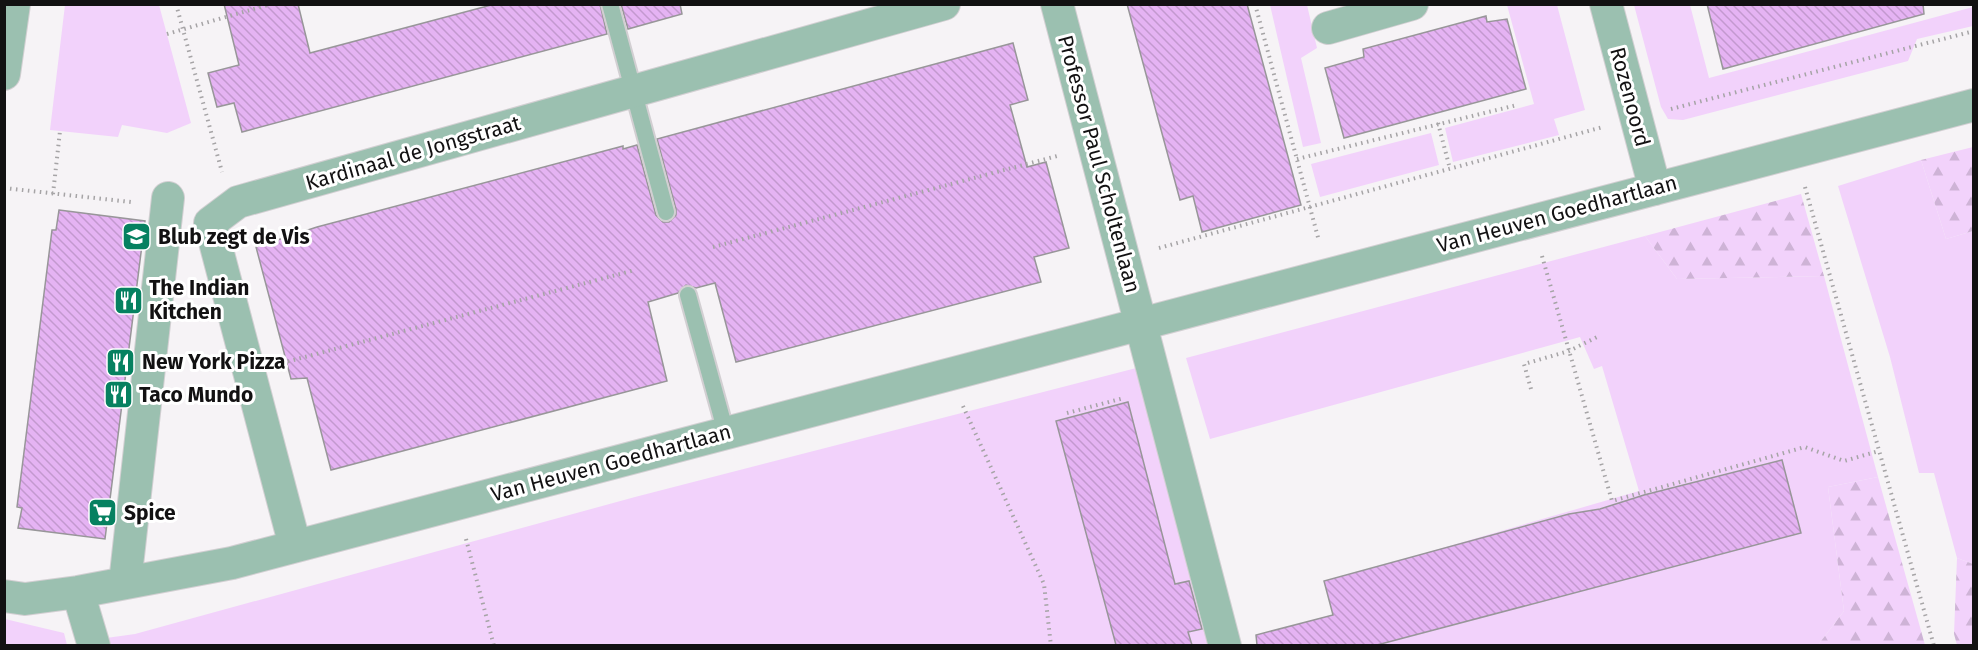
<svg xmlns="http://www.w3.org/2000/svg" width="1978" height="650" viewBox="0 0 1978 650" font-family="'Fira Sans',sans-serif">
<defs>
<pattern id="forest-firs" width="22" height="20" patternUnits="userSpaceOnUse" patternTransform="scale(1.5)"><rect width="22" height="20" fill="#f2d2fb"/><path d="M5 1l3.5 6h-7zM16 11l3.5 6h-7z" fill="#ceb3d6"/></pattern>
<pattern id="building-back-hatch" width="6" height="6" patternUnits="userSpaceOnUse" patternTransform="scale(1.5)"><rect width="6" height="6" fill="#e5b3f3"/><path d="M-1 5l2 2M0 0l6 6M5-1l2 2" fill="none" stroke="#c399cf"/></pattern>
</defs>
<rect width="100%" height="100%" fill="#f6f3f6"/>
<!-- green -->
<path fill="#f2d2fb" d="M65 5H159L191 123 167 133 122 125 118 137 50 130Z
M1270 5H1307L1317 48 1301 58 1321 143 1303 147Z
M1507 5H1557L1585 110 1554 119 1559 135 1453 162 1445 128 1534 104Z
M1634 5H1690L1709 78 1973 7V26L1917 39 1908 61 1683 120 1668 119 1661 107Z
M1431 133 1439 165 1320 197 1311 164Z
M1921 160 1946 239 1973 231V564L1957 558 1934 473H1919L1890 357 1838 186Z
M1645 236 1677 279 1824 276 1878 477 1828 487 1844 611 1818 645H1343L1325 582 1639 491 1602 366 1594 369 1580 337 1210 439 1186 358Z
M1148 365 1228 645 101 646 99 639 135 634 635 497Z
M5 619 64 633 67 645H5Z"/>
<!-- forest -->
<path fill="url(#forest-firs)" d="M1973 147V231L1946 239 1921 160Z
M1801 194 1824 276 1677 279 1645 236Z
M1878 477 1925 645H1818L1844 611 1828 487Z
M1957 558 1973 564V645H1957L1954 634Z"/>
<!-- building -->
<path fill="url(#building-back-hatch)" stroke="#989699" stroke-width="1.5" d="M224 4H298L310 53 495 4H600L607 34 242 132 234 103 217 107 208 73 239 65Z
M621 4H680L682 14 628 29Z
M1127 4H1247L1301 205 1202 232 1193 196 1180 200Z
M1707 4H1923L1924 14 1723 69Z
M1486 16 1487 22 1507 19 1526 89 1344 138 1325 68 1364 57 1363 49Z
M1013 43 1028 100 1010 105 1027 167 1046 162 1069 248 1034 257 1041 282 736 362 715 283 696 288 686 285 678 293 648 302 667 381 331 470 307 378 291 379 256 247 317 227 623 146V149L637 145 656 215 663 222H669L676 215V209L657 139Z
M59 210 145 221 105 539 18 528 22 508 17 507 23 460 52 230H56Z
M1128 402 1175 584 1189 581 1202 629 1188 632 1192 645H1116L1056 421Z
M1782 460 1801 533 1377 645H1257L1256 635 1333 615 1324 581 1569 514 1600 509 1644 495Z"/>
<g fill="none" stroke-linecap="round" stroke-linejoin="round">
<defs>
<path id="lane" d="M610 4 666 212
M688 295 726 433"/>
<path id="street" d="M1057 4 1225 646
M1606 4 1655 189
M1328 28 1412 4
M4 74 14 4
M295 546 210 223 238 202 944 4
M125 583 168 198
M78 592 94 646
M4 596 25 599 78 592 232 563 1974 105"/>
</defs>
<!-- lane casing -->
<use href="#lane" stroke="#d2cfd2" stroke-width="20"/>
<!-- street casing -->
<use href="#street" stroke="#d2cfd2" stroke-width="34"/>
<!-- path -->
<path stroke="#a6a4a6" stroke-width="4" stroke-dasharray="1.5 4.5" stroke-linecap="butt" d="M176 4 222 172
M1255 4 1319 241
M167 34 271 4
M1671 109 1974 31
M1438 123 1450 169
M1297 159 1517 105
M1805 187 1934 646
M4 188 131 202
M53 194 60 131
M713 247 1061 155
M1159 248 1603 127
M1542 256 1612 501 1805 447 1844 461 1879 451
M282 363 635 270
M1531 389 1524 364 1569 351 1599 336
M963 406 1044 584 1051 646
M1067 413 1124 398
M466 539 494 646"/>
<!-- lane -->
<use href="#lane" stroke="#9bc0b0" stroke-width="16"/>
<!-- street -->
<use href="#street" stroke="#9bc0b0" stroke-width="32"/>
</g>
<!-- icons -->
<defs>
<symbol id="school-square" viewBox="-11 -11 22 22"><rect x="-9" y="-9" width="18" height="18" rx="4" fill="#068160" stroke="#fff"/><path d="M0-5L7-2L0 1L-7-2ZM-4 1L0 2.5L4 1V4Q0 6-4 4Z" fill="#fff"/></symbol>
<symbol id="restaurant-square" viewBox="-11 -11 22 22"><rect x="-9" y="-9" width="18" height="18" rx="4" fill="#068160" stroke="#fff"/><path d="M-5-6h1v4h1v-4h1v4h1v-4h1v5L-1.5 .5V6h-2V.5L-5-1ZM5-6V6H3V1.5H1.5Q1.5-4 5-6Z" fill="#fff"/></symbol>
<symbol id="supermarket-square" viewBox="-11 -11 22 22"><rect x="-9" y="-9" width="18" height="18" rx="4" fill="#068160" stroke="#fff"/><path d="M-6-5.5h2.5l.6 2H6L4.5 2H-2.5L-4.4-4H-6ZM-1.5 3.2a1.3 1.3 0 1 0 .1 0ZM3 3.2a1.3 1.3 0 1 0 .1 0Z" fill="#fff"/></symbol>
</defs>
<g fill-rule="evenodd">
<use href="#school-square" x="120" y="220" width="33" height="33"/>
<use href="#restaurant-square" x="112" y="284" width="33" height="33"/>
<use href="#restaurant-square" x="104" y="346" width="33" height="33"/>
<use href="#restaurant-square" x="102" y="378" width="33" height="33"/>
<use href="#supermarket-square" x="86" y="496" width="33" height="33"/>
</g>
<g text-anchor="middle" stroke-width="6" stroke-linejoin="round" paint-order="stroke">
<!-- street labels -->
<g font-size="21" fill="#121112" stroke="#fff">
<text transform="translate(1630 97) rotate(75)" y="7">Rozenoord</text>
<text transform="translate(413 153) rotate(-16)" y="7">Kardinaal de Jongstraat</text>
<text transform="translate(1099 164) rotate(75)" y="7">Professor Paul Scholtenlaan</text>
<text transform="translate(1557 214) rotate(-15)" y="7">Van Heuven Goedhartlaan</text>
<text transform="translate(611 463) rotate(-15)" y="7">Van Heuven Goedhartlaan</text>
</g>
<!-- poi labels -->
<g font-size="21" font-weight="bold" fill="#121112" stroke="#fff" text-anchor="start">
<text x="158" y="244">Blub zegt de Vis</text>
<text x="149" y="295">The Indian<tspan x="149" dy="24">Kitchen</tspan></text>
<text x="142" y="369">New York Pizza</text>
<text x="139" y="402">Taco Mundo</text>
<text x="124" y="520">Spice</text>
</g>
</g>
<!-- border -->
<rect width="1978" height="650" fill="none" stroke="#121112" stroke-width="12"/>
</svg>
